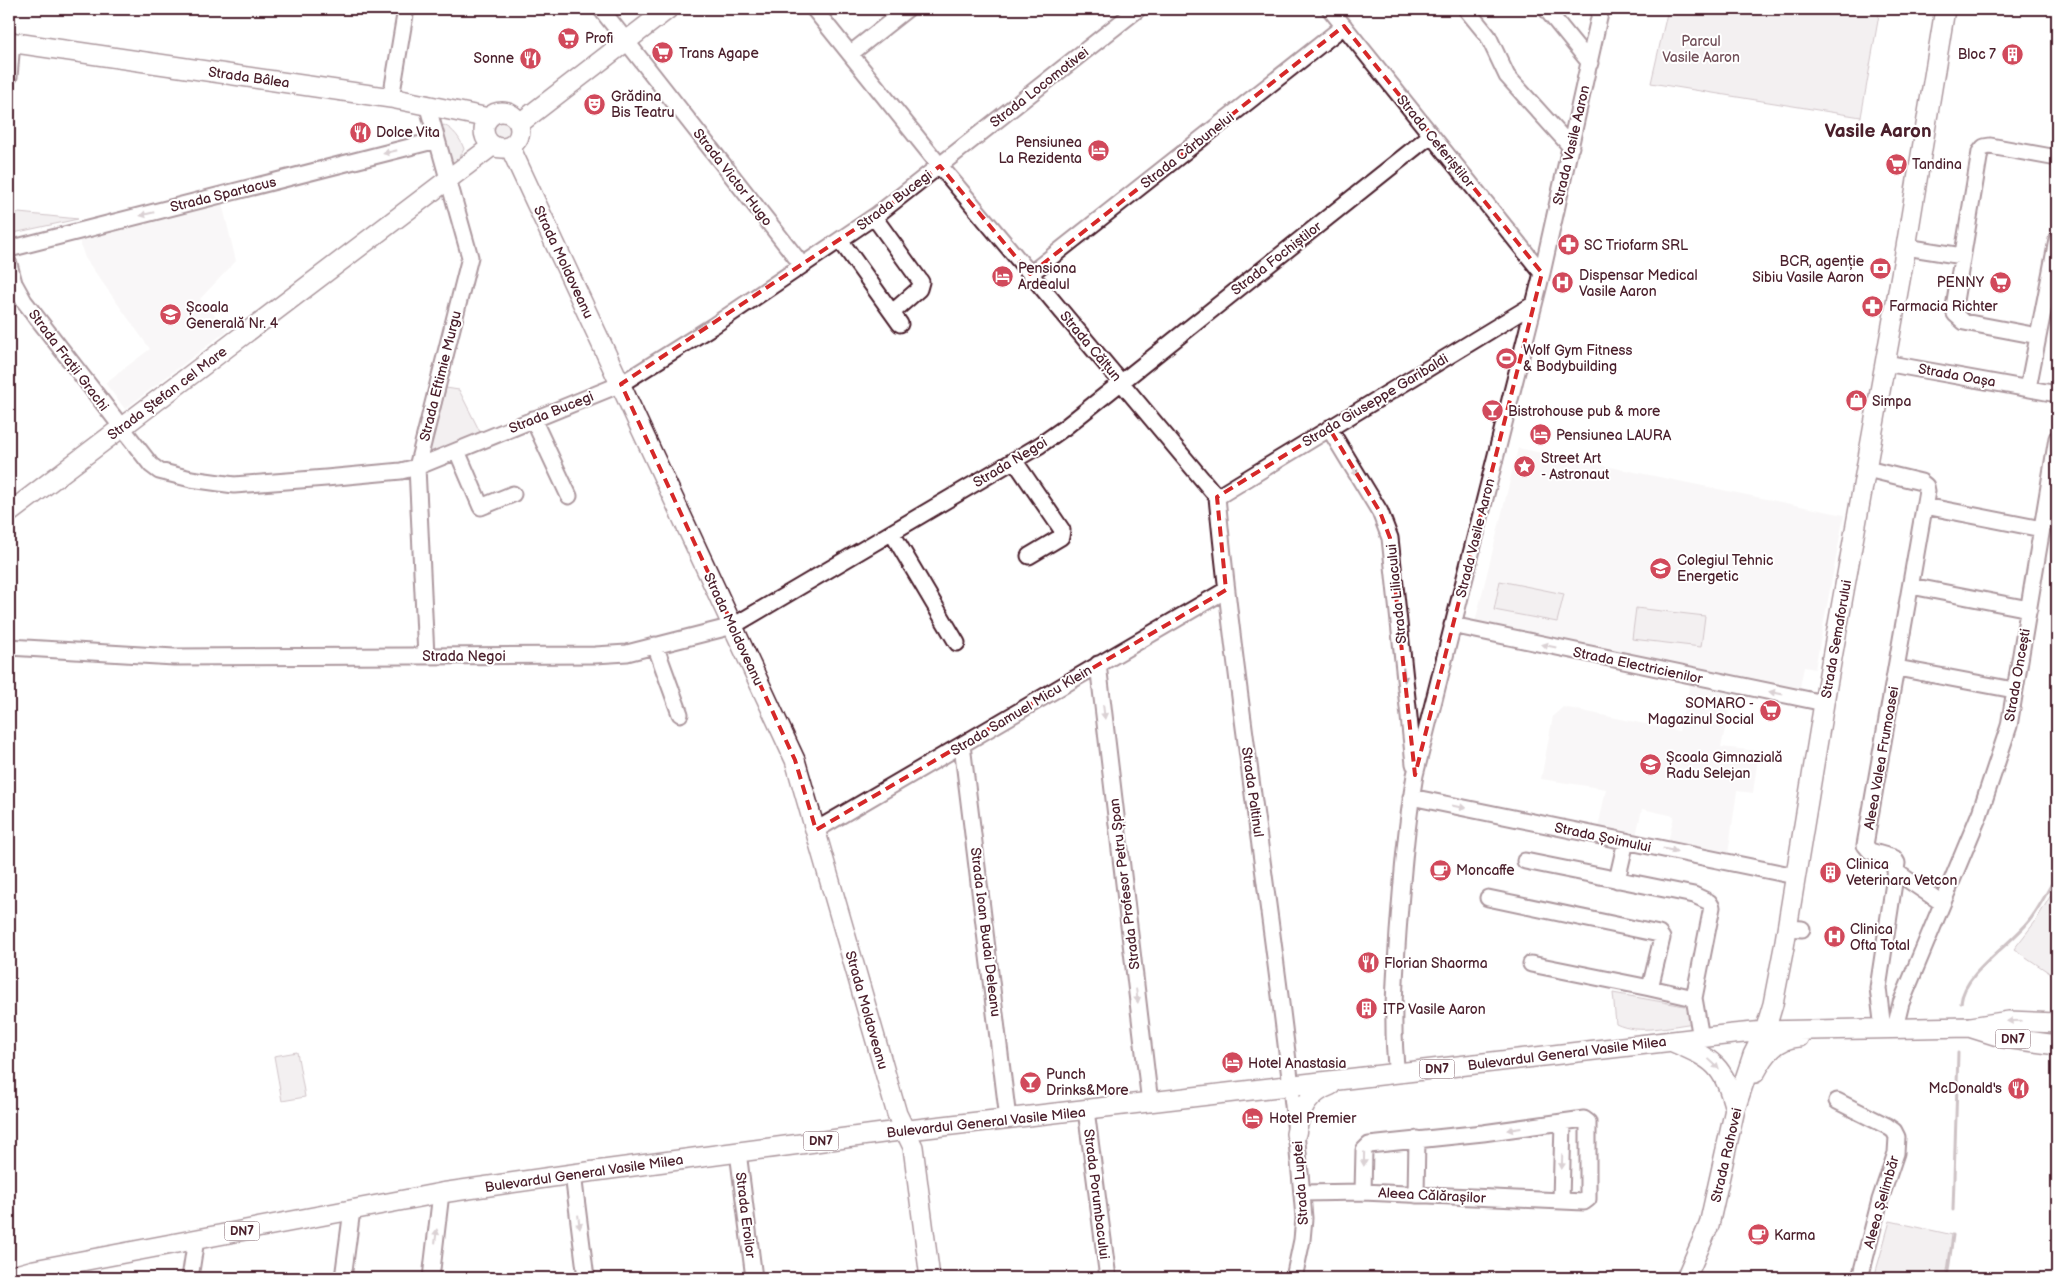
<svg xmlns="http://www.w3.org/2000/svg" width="2066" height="1287" viewBox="0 0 2066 1287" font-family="'Balsamiq Sans',sans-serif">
<rect width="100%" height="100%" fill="#fff"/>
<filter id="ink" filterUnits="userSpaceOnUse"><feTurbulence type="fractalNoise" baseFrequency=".02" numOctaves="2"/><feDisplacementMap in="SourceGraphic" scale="10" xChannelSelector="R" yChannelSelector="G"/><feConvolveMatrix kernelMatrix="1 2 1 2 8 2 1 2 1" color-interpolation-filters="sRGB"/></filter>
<g filter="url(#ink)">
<!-- built -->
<path fill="#f2eeef" d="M222 203 236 261 200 299 228 330 125 409 105 383 150 349 85 258 79 240Z
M1518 448 1844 515 1815 669 1804 667 1799 692 1475 622Z
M1690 684 1733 693 1721 747 1759 751 1753 793 1737 791 1728 854 1668 842 1674 816 1642 809 1636 836 1598 828 1606 789 1541 779 1553 716 1563 707 1679 731Z"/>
<!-- green -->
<path fill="#e5dee0" stroke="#987e86" d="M1668 9H1880L1861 117 1651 83Z
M493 130a9 9 0 1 1 18 0a9 9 0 1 1-18 0Z
M444 125C454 130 460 138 464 149L459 159 450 164 440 127Z
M9 212 78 219 9 234Z
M446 388 459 390 480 432 433 454 430 449Z
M1500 581 1564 594 1557 622 1494 610Z
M1636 608 1705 616 1701 647 1632 639Z
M2057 885V978L2014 949 2035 922Z
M1613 993 1690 1007 1695 1023C1669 1026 1639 1035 1616 1024Z
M297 1052 305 1097 282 1101 274 1056Z
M1890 1221 1953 1235 1947 1278H1874Z"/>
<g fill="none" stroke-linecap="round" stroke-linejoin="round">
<!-- stream -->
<path stroke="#91787e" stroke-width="3" d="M1961 1003C1964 972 2011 945 2029 921 2040 907 2048 890 2057 874
M1953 1210 1958 1053
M1947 1278 1953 1235"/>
<defs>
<path id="minor" d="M601 9 802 265
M814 9 940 166 1217 497
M1330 9 1542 273
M1466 9 1488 36 1507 76 1571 147
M1546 9 1590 63
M850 54 907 9
M9 77 12 42
M391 98 406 9
M874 217 921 282 919 289 895 310
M840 240 900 324
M1906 247 1962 256
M9 249 437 140
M9 264 14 283 24 301 130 438 151 465 159 471 191 479 234 485 326 478 401 471 417 467 621 384 713 326 878 214 1138 9
M1030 274 1344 26
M2038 336 1964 322 1955 314 1954 307 1980 152 1984 147 1990 146 2057 158
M1885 363 2057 394
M2028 388 2057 240
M533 419 569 496
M1329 428 1380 512 1390 538 1414 764
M457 451 481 507 513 494
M1014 460 1062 530 1061 537 1029 556
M1867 469 1921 482 1926 486 1927 491 1865 845 1870 851 1894 858 1897 863 1878 988 1883 1029
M1217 497C1240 738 1284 977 1304 1218L1302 1240 1294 1278
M1217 497 1534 304
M1925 506 2042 529
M892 533 957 643
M1911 586 2029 609
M1452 625 1824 703
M655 645 680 714
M9 647 174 657 595 655 627 653 733 626 1040 445 1064 428 1431 135
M426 656 417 467 470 257 427 104
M1098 664 1150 1103
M1897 668 2014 690
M962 745 1008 1119
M1411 797 1795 876
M816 830 1226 590
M1525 861 1694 895 1709 902 1712 907 1694 998 1701 1038
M1895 871 1942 903
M1617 880 1626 841
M1488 898 1659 934 1662 938 1650 988
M1788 928 1802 929
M1531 964 1650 988 1694 998
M1895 1028 1901 1003 1980 813 2009 726 2057 438
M1397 1074C1391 1027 1395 979 1398 932 1402 880 1406 827 1415 775L1542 273 1601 9
M1837 1101 1887 1126 1894 1131 1897 1137 1896 1153 1880 1200 1860 1278
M1086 1110 1108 1278
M738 1152 754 1278
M573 1174 586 1278
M1302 1193 1363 1192 1584 1202 1588 1199V1122L1584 1119 1483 1133 1369 1145 1364 1150 1363 1192
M1416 1195 1417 1139
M1561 1201 1563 1122
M190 1278 196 1239
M343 1278 352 1210
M431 1278 441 1193"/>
<path id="major" d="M9 42 391 98 489 118
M484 130a18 18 0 1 1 36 0a18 18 0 1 1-36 0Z
M520 123 668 9
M510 147 795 760 897 1114 913 1147 930 1278
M9 513 492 146
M1972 1028 2004 1038 2057 1045
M1673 1042C1714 1060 1723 1064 1735 1109
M1755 1073C1765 1054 1777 1038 1799 1037
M1296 1134C1300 1110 1307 1094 1331 1085
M9 1277 34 1270 441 1193 573 1174 883 1133 1733 1034 1765 1031 1971 1027 2009 1021 2057 1023
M1686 1278 1709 1225 1735 1109 1753 1055 1765 1031 1773 1004 1784 947 1826 691 1906 247 1945 9"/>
</defs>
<!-- minor casing -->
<use href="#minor" stroke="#4a1f2b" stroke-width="19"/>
<!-- major casing -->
<use href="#major" stroke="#4a1f2b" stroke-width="22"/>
<!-- minor -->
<use href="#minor" stroke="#fff" stroke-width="15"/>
<!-- major -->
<use href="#major" stroke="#fff" stroke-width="19"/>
</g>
<!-- one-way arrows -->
<defs><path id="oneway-solid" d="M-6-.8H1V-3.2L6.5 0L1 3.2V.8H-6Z" transform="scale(1.25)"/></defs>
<g fill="#ae9aa0">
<use href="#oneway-solid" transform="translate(390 152) rotate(166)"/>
<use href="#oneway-solid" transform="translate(147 214) rotate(166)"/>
<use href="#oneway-solid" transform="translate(1354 470) rotate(59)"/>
<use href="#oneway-solid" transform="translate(1549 646) rotate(-168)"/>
<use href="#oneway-solid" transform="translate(1404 675) rotate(84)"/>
<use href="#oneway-solid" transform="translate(1776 693) rotate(-169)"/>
<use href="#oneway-solid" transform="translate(1104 712) rotate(83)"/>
<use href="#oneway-solid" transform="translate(1459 807) rotate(11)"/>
<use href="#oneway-solid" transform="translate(1670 850) rotate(12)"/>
<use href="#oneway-solid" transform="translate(1137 996) rotate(83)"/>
<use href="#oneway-solid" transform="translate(2014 1021) rotate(179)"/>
<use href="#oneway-solid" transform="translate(1714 1064) rotate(43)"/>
<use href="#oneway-solid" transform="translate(1514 1129) rotate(172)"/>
<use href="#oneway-solid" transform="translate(1364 1159) rotate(91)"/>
<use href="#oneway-solid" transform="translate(1562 1162) rotate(92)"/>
<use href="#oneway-solid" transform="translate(579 1222) rotate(83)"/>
<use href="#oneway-solid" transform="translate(436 1236) rotate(-83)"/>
</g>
</g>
<!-- marked area -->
<path d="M0 0H2066V1287H0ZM1344 26 1542 273 1415 775 1390 538 1380 512 1329 428 1217 497 1226 590 816 830 795 760 621 384 878 214 940 166 1030 274Z" fill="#fff" fill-opacity=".55" fill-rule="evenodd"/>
<path fill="none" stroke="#d62828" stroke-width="4" stroke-dasharray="10 6" stroke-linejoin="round" d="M1344 26 1542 273 1415 775 1390 538 1380 512 1329 428 1217 497 1226 590 816 830 795 760 621 384 878 214 940 166 1030 274Z"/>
<!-- icons -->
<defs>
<symbol id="supermarket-disc" viewBox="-11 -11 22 22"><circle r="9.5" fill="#d1495b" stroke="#fff"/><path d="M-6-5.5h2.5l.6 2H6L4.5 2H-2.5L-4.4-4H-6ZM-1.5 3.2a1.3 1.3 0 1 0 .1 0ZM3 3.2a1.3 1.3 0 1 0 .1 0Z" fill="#fff"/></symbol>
<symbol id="building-disc" viewBox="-11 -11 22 22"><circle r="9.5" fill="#d1495b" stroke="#fff"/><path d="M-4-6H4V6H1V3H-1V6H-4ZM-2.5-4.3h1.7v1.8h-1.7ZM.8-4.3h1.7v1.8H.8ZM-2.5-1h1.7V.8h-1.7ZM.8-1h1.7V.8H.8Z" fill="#fff"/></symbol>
<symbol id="restaurant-disc" viewBox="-11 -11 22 22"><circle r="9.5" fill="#d1495b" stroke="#fff"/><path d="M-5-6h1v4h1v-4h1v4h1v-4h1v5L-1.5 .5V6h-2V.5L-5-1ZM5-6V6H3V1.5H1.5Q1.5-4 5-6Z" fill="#fff"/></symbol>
<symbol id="theatre-disc" viewBox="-11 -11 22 22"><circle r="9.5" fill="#d1495b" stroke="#fff"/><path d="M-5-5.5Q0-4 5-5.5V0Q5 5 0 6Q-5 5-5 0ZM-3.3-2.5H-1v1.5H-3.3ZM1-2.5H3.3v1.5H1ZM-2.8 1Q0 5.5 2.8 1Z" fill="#fff"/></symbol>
<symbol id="hotel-disc" viewBox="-11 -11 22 22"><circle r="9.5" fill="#d1495b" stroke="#fff"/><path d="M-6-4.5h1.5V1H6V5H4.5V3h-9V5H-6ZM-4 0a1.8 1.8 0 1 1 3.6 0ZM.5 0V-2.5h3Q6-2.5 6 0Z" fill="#fff"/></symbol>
<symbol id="pharmacy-disc" viewBox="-11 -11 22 22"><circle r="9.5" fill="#d1495b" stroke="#fff"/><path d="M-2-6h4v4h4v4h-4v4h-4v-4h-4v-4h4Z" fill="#fff"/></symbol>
<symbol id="bank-disc" viewBox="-11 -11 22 22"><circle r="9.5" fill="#d1495b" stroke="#fff"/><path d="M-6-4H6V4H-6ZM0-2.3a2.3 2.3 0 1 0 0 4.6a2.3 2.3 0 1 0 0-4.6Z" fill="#fff"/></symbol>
<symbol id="hospital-disc" viewBox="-11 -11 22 22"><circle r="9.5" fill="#d1495b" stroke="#fff"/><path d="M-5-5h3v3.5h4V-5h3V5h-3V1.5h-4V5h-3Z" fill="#fff"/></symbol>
<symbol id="school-disc" viewBox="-11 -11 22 22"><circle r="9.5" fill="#d1495b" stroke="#fff"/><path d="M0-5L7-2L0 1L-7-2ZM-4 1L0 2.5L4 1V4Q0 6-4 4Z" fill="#fff"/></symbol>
<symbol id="stadium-disc" viewBox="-11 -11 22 22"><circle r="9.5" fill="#d1495b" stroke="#fff"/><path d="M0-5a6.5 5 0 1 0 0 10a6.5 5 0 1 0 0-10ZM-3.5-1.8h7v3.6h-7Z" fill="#fff"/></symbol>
<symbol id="shop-disc" viewBox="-11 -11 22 22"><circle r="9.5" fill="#d1495b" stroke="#fff"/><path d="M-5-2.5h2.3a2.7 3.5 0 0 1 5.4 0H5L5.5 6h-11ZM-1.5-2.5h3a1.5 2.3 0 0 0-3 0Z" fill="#fff"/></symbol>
<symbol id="bar-disc" viewBox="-11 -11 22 22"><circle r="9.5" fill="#d1495b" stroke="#fff"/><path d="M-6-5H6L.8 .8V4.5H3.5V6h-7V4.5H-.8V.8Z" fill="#fff"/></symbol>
<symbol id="sight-disc" viewBox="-11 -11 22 22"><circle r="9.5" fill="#d1495b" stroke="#fff"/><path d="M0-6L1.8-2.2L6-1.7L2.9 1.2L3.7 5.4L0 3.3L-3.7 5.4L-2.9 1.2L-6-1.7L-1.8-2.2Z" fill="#fff"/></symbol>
<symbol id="cafe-disc" viewBox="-11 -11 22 22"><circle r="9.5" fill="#d1495b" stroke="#fff"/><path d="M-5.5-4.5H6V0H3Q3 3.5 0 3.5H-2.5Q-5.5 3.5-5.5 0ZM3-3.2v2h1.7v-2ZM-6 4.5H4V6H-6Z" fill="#fff"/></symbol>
</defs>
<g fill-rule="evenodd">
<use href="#supermarket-disc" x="556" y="26" width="25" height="25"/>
<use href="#supermarket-disc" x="650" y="40" width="25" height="25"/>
<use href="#building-disc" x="2000" y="42" width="25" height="25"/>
<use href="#restaurant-disc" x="518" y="46" width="25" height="25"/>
<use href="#theatre-disc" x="582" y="92" width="25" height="25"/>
<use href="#restaurant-disc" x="348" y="120" width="25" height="25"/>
<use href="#hotel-disc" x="1086" y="138" width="25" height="25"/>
<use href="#supermarket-disc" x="1884" y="152" width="25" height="25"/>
<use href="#pharmacy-disc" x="1556" y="232" width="25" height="25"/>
<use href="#bank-disc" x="1868" y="256" width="25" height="25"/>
<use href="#hotel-disc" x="990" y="264" width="25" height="25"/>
<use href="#supermarket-disc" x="1988" y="270" width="25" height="25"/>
<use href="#hospital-disc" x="1550" y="270" width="25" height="25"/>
<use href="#pharmacy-disc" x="1860" y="294" width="25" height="25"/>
<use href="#school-disc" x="158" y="302" width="25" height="25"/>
<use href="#stadium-disc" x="1494" y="346" width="25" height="25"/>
<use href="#shop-disc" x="1844" y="388" width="25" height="25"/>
<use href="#bar-disc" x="1480" y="398" width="25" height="25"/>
<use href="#hotel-disc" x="1528" y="422" width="25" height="25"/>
<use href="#sight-disc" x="1512" y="454" width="25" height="25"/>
<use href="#school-disc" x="1648" y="556" width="25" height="25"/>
<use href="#supermarket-disc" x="1758" y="698" width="25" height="25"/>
<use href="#school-disc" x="1638" y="752" width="25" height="25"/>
<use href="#cafe-disc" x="1428" y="858" width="25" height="25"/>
<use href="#building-disc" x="1818" y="860" width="25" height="25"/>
<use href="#hospital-disc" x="1822" y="924" width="25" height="25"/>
<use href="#restaurant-disc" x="1356" y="950" width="25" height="25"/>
<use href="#building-disc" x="1354" y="996" width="25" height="25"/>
<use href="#hotel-disc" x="1220" y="1050" width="25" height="25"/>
<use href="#bar-disc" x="1018" y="1070" width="25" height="25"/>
<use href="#restaurant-disc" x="2006" y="1076" width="25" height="25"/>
<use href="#hotel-disc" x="1240" y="1106" width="25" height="25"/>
<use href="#cafe-disc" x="1746" y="1222" width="25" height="25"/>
</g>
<g text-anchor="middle" stroke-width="4" stroke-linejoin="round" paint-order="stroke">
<!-- shield labels -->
<g fill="#fff" stroke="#80626b" stroke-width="1">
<rect x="1995.5" y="1029.5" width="35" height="19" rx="4"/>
<rect x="1419.5" y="1059.5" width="35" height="19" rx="4"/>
<rect x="803.5" y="1131.5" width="35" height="19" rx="4"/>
<rect x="224.5" y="1221.5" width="35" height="19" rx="4"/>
</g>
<g font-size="12" font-weight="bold" fill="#4a1f2b">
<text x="2013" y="1043">DN7</text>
<text x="1437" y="1073">DN7</text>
<text x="821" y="1145">DN7</text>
<text x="242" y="1235">DN7</text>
</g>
<!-- poi labels -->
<g font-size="14" fill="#4a1f2b" stroke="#fff" text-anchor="start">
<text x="585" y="43">Profi</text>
<text x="679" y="58">Trans Agape</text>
<text x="1996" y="59" text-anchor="end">Bloc 7</text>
<text x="514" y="63" text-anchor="end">Sonne</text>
<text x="611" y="101">Grădina<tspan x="611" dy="16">Bis Teatru</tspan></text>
<text x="376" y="137">Dolce Vita</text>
<text x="1082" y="147" text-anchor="end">Pensiunea<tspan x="1082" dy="16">La Rezidenta</tspan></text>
<text x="1912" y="169">Tandina</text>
<text x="1584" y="250">SC Triofarm SRL</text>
<text x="1864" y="266" text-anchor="end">BCR, agenție<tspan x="1864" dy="16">Sibiu Vasile Aaron</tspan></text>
<text x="1018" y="273">Pensiona<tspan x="1018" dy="16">Ardealul</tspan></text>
<text x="1579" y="280">Dispensar Medical<tspan x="1579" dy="16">Vasile Aaron</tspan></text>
<text x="1984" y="287" text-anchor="end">PENNY</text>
<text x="1889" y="311">Farmacia Richter</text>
<text x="186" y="312">Școala<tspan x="186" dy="16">Generală Nr. 4</tspan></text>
<text x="1523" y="355">Wolf Gym Fitness<tspan x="1523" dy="16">&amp; Bodybuilding</tspan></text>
<text x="1872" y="406">Simpa</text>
<text x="1508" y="416">Bistrohouse pub &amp; more</text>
<text x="1556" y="440">Pensiunea LAURA</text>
<text x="1541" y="463">Street Art<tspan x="1541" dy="16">- Astronaut</tspan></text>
<text x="1677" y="565">Colegiul Tehnic<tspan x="1677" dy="16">Energetic</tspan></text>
<text x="1754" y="708" text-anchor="end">SOMARO -<tspan x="1754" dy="16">Magazinul Social</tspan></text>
<text x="1666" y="762">Școala Gimnazială<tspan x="1666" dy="16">Radu Selejan</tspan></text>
<text x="1846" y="869">Clinica<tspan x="1846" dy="16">Veterinara Vetcon</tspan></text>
<text x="1456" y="875">Moncaffe</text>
<text x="1850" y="934">Clinica<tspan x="1850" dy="16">Ofta Total</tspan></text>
<text x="1384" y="968">Florian Shaorma</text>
<text x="1383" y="1014">ITP Vasile Aaron</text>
<text x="1248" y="1068">Hotel Anastasia</text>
<text x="1046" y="1079">Punch<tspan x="1046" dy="16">Drinks&amp;More</tspan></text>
<text x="2002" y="1093" text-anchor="end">McDonald's</text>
<text x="1269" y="1123">Hotel Premier</text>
<text x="1774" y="1240">Karma</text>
</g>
<!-- park labels -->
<g font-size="14" fill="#714f58" stroke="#fff">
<text x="1701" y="46">Parcul<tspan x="1701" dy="16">Vasile Aaron</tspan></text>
</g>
<!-- street labels -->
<g font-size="14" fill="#4a1f2b" stroke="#fff">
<text transform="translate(249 77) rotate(8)" y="5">Strada Bâlea</text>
<text transform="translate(1039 87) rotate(-38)" y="5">Strada Locomotivei</text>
<text transform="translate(1436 141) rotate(51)" y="5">Strada Ceferiștilor</text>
<text transform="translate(1571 145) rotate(-77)" y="5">Strada Vasile Aaron</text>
<text transform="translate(1187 150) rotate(-38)" y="5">Strada Cărbunelui</text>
<text transform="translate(733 177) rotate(52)" y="5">Strada Victor Hugo</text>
<text transform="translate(223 194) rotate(-14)" y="5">Strada Spartacus</text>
<text transform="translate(894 200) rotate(-37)" y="5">Strada Bucegi</text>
<text transform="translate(1276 258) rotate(-38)" y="5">Strada Fochiștilor</text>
<text transform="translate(564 262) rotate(65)" y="5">Strada Moldoveanu</text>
<text transform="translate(1091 346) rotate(50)" y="5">Strada Călțun</text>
<text transform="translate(69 360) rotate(53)" y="5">Strada Frații Grachi</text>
<text transform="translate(1957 375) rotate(10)" y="5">Strada Oașa</text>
<text transform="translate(440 376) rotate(-76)" y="5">Strada Eftimie Murgu</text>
<text transform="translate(167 393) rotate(-37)" y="5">Strada Ștefan cel Mare</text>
<text transform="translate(1375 400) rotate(-31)" y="5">Strada Giuseppe Garibaldi</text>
<text transform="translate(551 412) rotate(-22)" y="5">Strada Bucegi</text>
<text transform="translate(1010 462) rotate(-31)" y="5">Strada Negoi</text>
<text transform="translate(1475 538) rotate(-76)" y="5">Strada Vasile Aaron</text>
<text transform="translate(1396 594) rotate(-96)" y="5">Strada Liliacului</text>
<text transform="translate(734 629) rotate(65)" y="5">Strada Moldoveanu</text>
<text transform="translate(1836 639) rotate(-80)" y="5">Strada Semaforului</text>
<text x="464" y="661">Strada Negoi</text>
<text transform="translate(1638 665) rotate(12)" y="5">Strada Electricienilor</text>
<text transform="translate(2017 675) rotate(-80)" y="5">Strada Oncești</text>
<text transform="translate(1021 710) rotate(-31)" y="5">Strada Samuel Micu Klein</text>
<text transform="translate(1881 758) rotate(-80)" y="5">Aleea Valea Frumoasei</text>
<text transform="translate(1253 792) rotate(82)" y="5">Strada Paltinul</text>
<text transform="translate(1603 837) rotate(12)" y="5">Strada Șoimului</text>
<text transform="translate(1124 884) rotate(-97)" y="5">Strada Profesor Petru Șpan</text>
<text transform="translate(986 932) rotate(83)" y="5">Strada Ioan Budai Deleanu</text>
<text transform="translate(867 1010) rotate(74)" y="5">Strada Moldoveanu</text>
<text transform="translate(1567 1053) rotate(-7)" y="5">Bulevardul General Vasile Milea</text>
<text transform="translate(986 1122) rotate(-6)" y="5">Bulevardul General Vasile Milea</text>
<text transform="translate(1726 1155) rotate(-77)" y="5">Strada Rahovei</text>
<text transform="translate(584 1173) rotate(-8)" y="5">Bulevardul General Vasile Milea</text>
<text transform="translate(1300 1183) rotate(-94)" y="5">Strada Luptei</text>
<text transform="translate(1097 1194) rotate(83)" y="5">Strada Porumbacului</text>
<text transform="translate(1432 1195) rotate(3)" y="5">Aleea Călărașilor</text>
<text transform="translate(1881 1202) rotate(-74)" y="5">Aleea Șelimbăr</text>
<text transform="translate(746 1215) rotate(83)" y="5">Strada Eroilor</text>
</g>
<!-- district labels -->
<g font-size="19" font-weight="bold" fill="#4a1f2b" stroke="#fff">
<text x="1878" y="137">Vasile Aaron</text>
</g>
</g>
<!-- margin -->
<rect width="2066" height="1287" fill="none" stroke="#fff" stroke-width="30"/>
<rect x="15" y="15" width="2036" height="1257" fill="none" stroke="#4a1f2b" stroke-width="2" filter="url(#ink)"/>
</svg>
